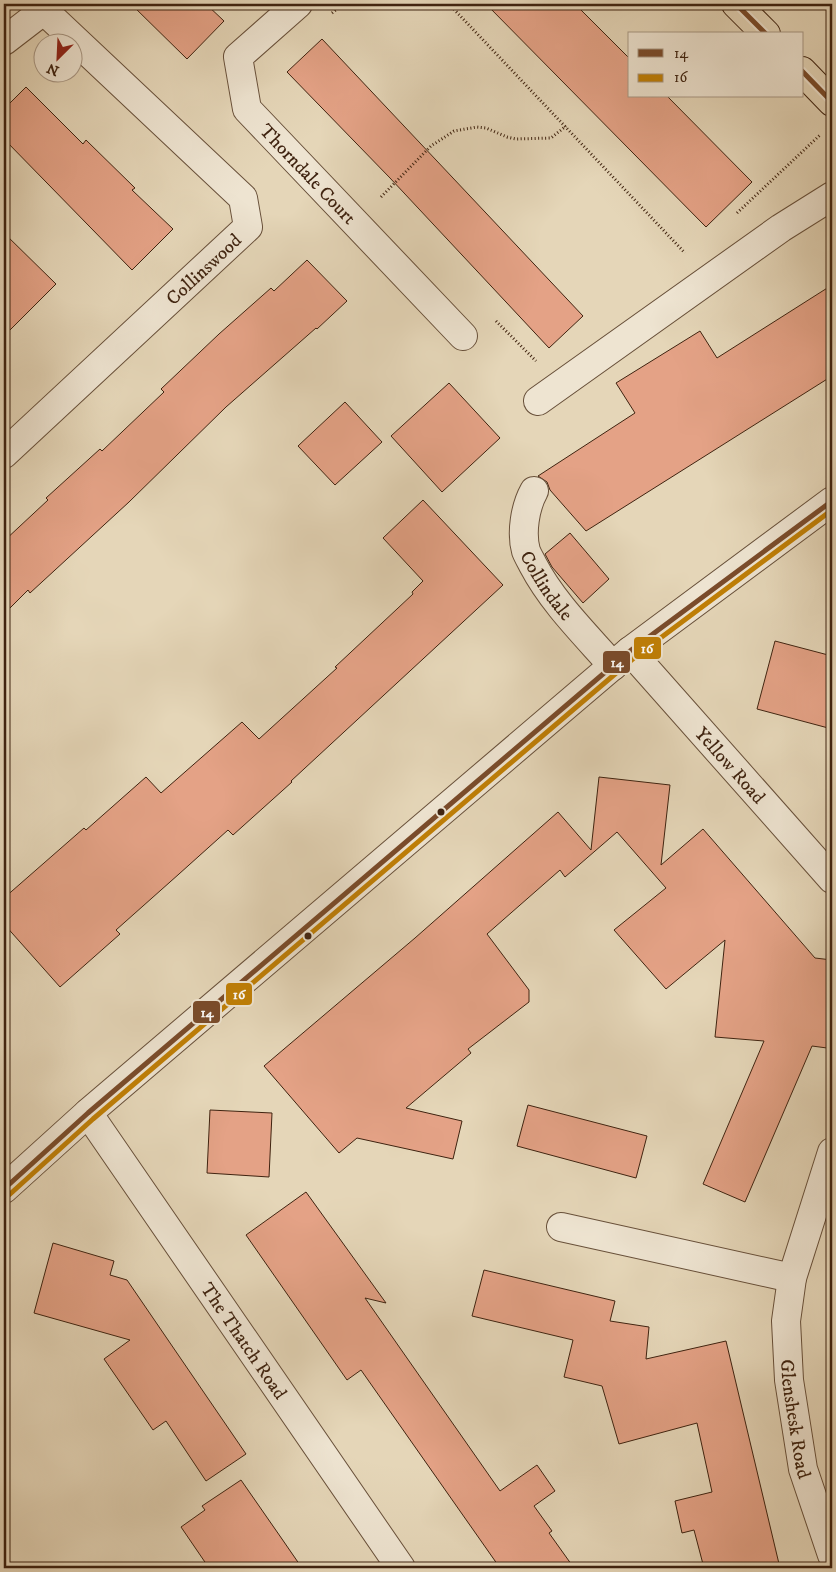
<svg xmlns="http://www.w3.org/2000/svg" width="836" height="1572" viewBox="0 0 836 1572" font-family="'IM FELL DW Pica',serif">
<rect width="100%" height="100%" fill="#e5d6b8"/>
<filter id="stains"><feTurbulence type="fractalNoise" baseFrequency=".004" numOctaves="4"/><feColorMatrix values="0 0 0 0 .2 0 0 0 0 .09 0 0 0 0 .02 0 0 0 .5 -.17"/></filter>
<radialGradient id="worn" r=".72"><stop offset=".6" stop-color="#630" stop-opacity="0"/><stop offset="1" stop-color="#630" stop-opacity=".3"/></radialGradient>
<!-- building -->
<path fill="#e4a286" stroke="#3f2310" d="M131 4H206L224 21 187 59Z
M486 4H575L630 59V96H667L752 182 706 227Z
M322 39 583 316 549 348 390 178 287 72Z
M26 87 83 144 86 140 135 188 132 190 173 229 132 270 4 139V109Z
M4 233 56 284 4 336Z
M307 260 347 301 317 329 316 328 226 407 129 502 30 593 28 590 4 614V541L48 500 46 498 100 449 102 451 164 392 161 389 219 334 271 288 274 291Z
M832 285V376L586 531 550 490 547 482 538 476 635 413 616 383 700 331 717 358Z
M449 383 500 438 442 492 391 436Z
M345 402 382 442 335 485 298 446Z
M423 500 503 585 291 781 292 782 233 835 228 830 179 874 116 930 120 934 60 987 4 924V898L84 828 86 830 146 777 161 793 242 722 259 739 337 668 335 667 413 594 412 592 423 581 383 538Z
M570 533 609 579 583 603 552 567 545 554Z
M775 641 832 656V729L757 709Z
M599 777 670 785 661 865 703 829 815 958 832 960V993L827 1048 812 1046 745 1202 703 1184 764 1041 715 1037 725 940 666 989 614 930 666 888 617 832 565 877 560 870 487 934 529 990V1002L468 1049 471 1053 406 1108 462 1121 453 1159 357 1138 339 1153 264 1066 415 938 558 812 591 850Z
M528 1105 647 1136 636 1178 517 1146Z
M210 1110 272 1113 269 1177 207 1173Z
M306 1192 386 1303 365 1298 500 1491 537 1465 555 1491 534 1506 552 1531 549 1533 574 1568H500L361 1370 347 1380 246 1235Z
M53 1243 114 1261 110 1275 127 1280 246 1454 206 1481 166 1421 153 1430 104 1359 130 1340 34 1313Z
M484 1270 615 1301 610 1321 649 1327 646 1359 726 1341 780 1568H704L694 1530 682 1533 675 1501 712 1492 697 1423 619 1444 602 1386 564 1377 573 1340 472 1316Z
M241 1480 282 1539 302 1568H209L181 1527 205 1510 202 1506Z"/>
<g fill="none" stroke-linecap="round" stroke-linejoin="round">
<defs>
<g id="minor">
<path id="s1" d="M298 4 238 57 247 109 463 336"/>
<path d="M4 41 43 11"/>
<path d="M538 401 781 228 832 196"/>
<path id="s2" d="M4 454 248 227 243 198 37 4"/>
<path id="s3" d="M534 491C525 507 521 533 526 551 528 556 531 561 533 565 553 603 585 634 613 666"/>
<path id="s4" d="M630 651 832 879"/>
<path id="s5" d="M88 1113 401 1568"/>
<path id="s6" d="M832 1152 792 1278 786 1321 789 1380 803 1469 832 1555"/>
<path d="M4 1189 88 1113 630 651 832 501"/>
<path d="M561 1227 792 1278"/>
</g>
<path id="major" d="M736 4 766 34
M802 71 832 102"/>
</defs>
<!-- minor casing -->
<use href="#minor" stroke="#68503a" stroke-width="30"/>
<!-- major casing -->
<use href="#major" stroke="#3f2310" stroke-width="30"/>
<!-- path -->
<path stroke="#3f2310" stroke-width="3" stroke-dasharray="1 2.5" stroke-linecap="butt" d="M449 4 685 253
M332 13 343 4
M381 197 431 146 454 131 477 127 486 128 507 137 516 139 551 138 566 126
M737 213 820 135
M496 321 536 361"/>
<!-- minor -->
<use href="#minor" stroke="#eee4d1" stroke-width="28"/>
<!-- major -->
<use href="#major" stroke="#e5d6b8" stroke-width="28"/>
<defs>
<path id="bus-1" d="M736 4 766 34
M802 71 832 102
M4 1189 88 1113 630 651 832 501"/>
<path id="bus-2" d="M9 1195 93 1119 635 657 832 510"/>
</defs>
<!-- bus-1 casing -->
<use href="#bus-1" stroke="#eee4d1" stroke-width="9"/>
<!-- bus-2 casing -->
<use href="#bus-2" stroke="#eee4d1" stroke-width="9"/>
<!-- bus-1 -->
<use href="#bus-1" stroke="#7a4b2a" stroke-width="5"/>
<!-- bus-2 -->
<use href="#bus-2" stroke="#c07f05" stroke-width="5"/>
</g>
<!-- markers -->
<g fill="#3f2310" stroke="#eee4d1" stroke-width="2">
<circle cx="441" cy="812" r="4.5"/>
<circle cx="308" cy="936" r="4.5"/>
</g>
<g text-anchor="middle" stroke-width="4" stroke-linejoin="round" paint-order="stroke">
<!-- street labels -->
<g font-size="19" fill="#3f2310" stroke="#eee4d1">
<text dy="7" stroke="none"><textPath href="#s1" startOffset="222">Thorndale Court</textPath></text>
<text dy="7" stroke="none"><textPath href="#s2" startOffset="272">Collinswood</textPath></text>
<text dy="7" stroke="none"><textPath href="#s3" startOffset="102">Collindale</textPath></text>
<text dy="7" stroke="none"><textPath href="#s4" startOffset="152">Yellow Road</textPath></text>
<text dy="7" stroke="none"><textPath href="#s5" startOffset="276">The Thatch Road</textPath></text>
<text dy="7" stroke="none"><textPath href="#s6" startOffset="274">Glenshesk Road</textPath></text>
</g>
</g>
<g stroke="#eee4d1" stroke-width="2">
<rect x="633" y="636" width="29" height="24" rx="5" fill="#c07f05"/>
<rect x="602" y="650" width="29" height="24" rx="5" fill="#7a4b2a"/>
<rect x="225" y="982" width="28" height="24" rx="5" fill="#c07f05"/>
<rect x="192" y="1000" width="29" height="24" rx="5" fill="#7a4b2a"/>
</g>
<g font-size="14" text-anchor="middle" font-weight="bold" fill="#fff">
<text x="647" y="653">16</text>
<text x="617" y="667">14</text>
<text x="239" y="999">16</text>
<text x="207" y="1017">14</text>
</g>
<!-- margin -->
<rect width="836" height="1572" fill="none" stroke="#e5d6b8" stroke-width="20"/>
<rect x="5" y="5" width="826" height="1562" fill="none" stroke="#3f2310" stroke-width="2.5"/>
<rect x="10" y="10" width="816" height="1552" fill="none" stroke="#3f2310"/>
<!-- legend -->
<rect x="628" y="32" width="175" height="65" fill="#eee4d1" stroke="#a89784"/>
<rect x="638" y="49" width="25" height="8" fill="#7a4b2a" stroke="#a89784"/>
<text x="674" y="58" font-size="15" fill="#3f2310">14</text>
<rect x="638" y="74" width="25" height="8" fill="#c07f05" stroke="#a89784"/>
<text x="674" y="82" font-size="15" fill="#3f2310">16</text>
<!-- north arrow -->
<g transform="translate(58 58) rotate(204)"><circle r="24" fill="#eee4d1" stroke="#a89784"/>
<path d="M0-4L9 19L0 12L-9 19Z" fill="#8f2418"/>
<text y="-8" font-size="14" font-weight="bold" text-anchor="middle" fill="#3f2310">N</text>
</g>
<rect width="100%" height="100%" filter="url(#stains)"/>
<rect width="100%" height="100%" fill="url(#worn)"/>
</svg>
